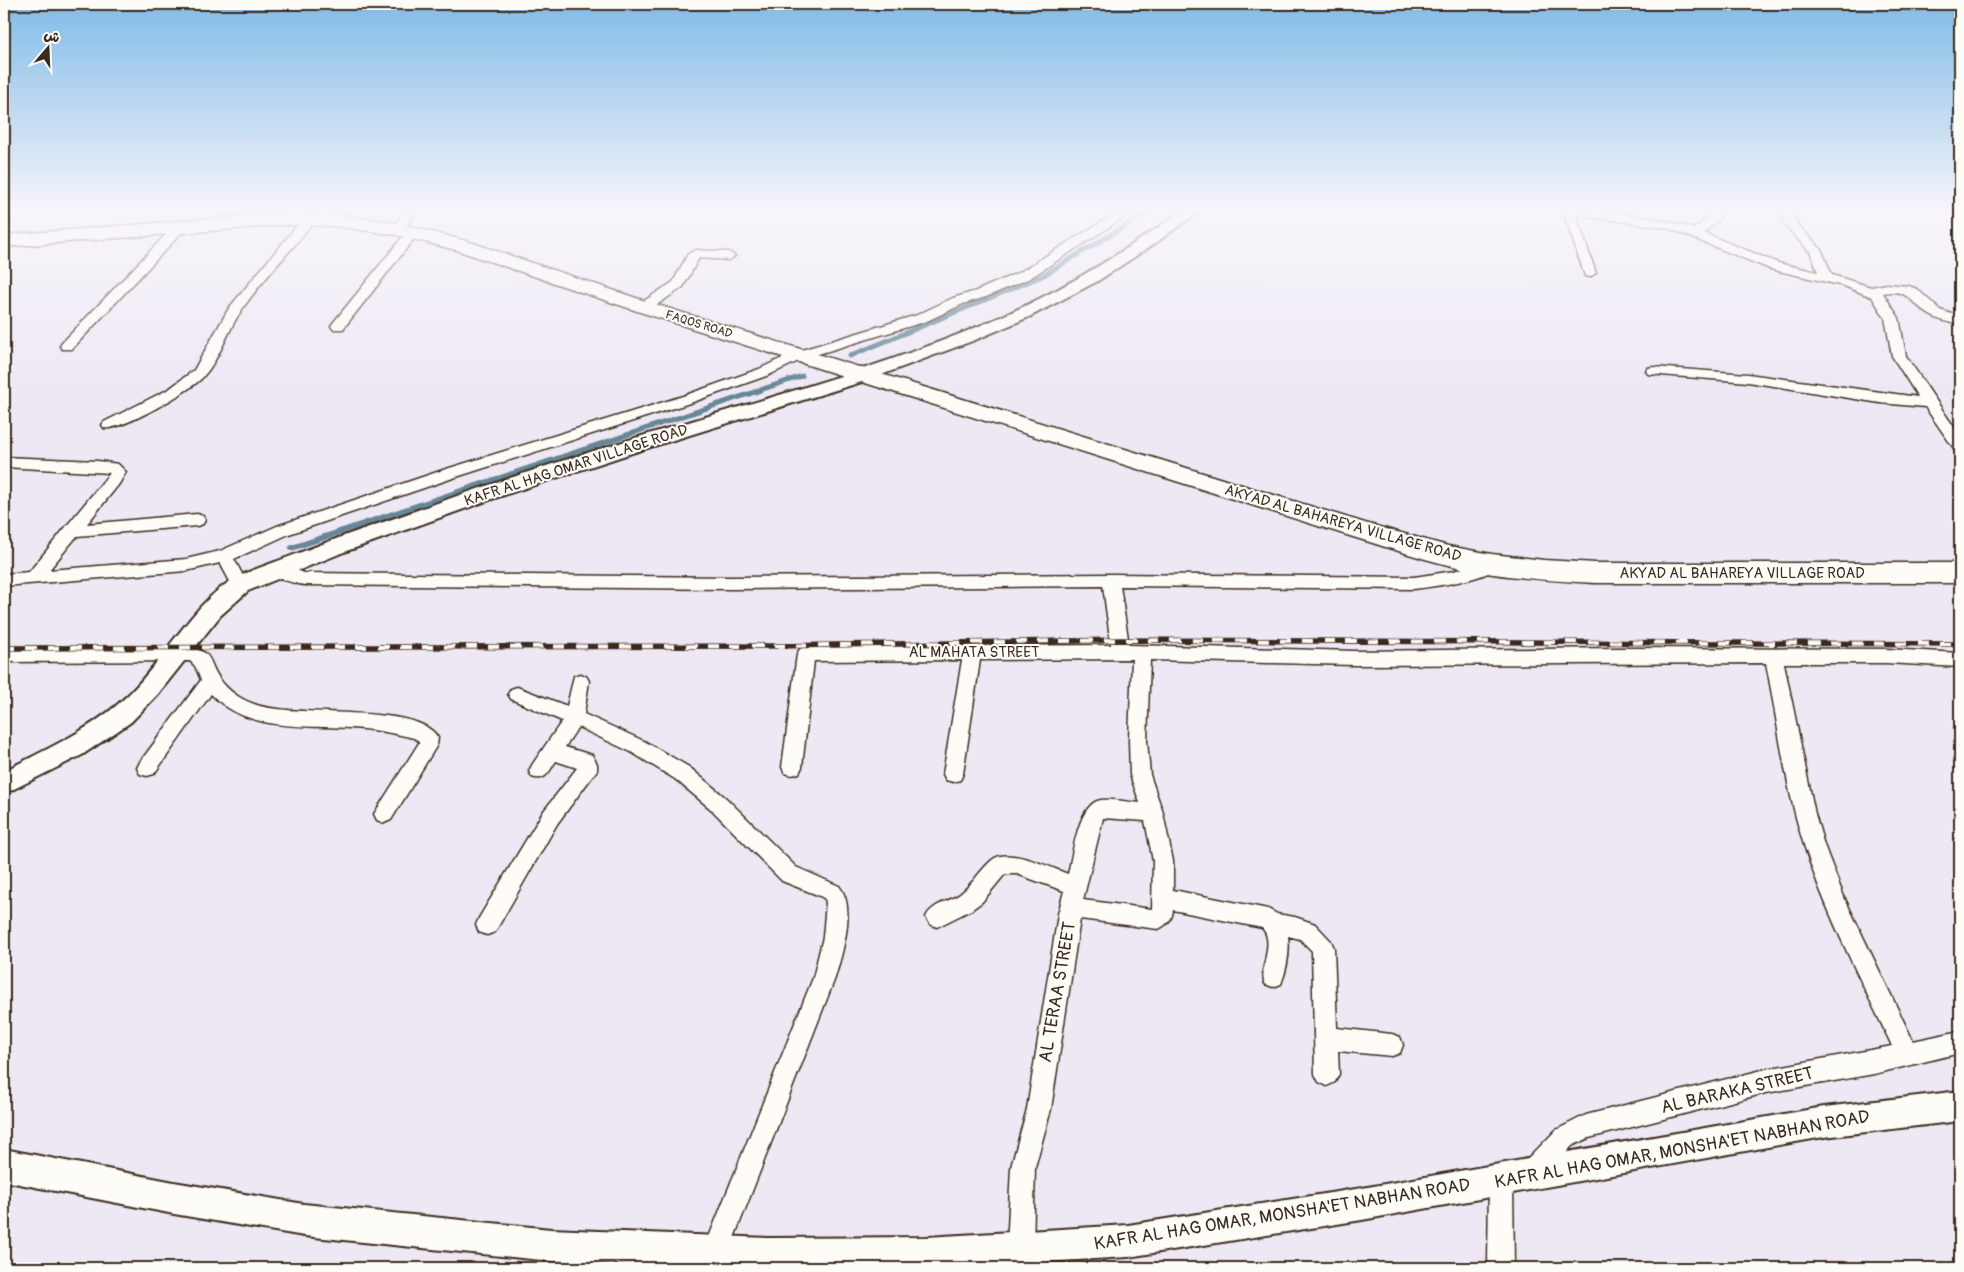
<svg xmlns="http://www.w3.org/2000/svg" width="1964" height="1272" viewBox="0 0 1964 1272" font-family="Pangolin,'Playpen Sans Arabic',sans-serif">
<rect width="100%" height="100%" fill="#eee8f4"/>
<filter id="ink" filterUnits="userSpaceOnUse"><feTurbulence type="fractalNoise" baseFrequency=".02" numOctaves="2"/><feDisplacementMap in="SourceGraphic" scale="10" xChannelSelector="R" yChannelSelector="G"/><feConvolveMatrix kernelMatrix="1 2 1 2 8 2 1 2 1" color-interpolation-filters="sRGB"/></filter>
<g filter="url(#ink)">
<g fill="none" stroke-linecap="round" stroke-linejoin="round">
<!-- stream-far1 -->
<path stroke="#688796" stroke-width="5" d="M850 356 1042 276 1150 211
M493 480 802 376"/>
<!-- stream -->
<path stroke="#688796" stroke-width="6" d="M292 548 497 479"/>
<defs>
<path id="minor" d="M404 211H416L402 232H394L392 229Z
M1119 211H1134L1030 278 986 297 963 304 927 321 805 358 769 375 693 402 453 478 289 534 234 559 248 585 246 589 240 591 234 589 220 563 186 571 4 586V574L29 572 110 473 4 467V457L98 461 118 464 126 472 119 484 87 524 197 514 203 516 205 520 203 524 197 526 77 536 49 570 186 559 220 551 277 526 443 470 683 396 759 369 795 352 917 315 953 298 976 291 1020 272Z
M1563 211C1607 211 1652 215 1694 229L1708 217 1706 211H1718L1720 218 1704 233 1778 263 1818 272 1811 253 1783 223V211H1795V222L1821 249 1832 275 1871 287 1887 284 1909 286 1917 289 1940 310 1960 317V325C1951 323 1938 320 1930 315 1911 304 1909 288 1883 293L1899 318 1906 356 1960 436V451L1955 450 1925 407 1880 403 1748 382 1648 374 1646 371 1648 368 1653 367 1748 374 1918 397 1892 356 1885 318 1872 297 1844 286 1770 269 1668 228 1576 215 1596 273 1590 277 1585 276Z
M309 215 315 219C292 251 263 278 241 311 227 332 220 358 203 377 192 390 119 432 104 428L102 425 104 422 169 389 194 370 229 308 305 216Z
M182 221 188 225 186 228 72 349H62L60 346 62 343 178 222Z
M413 228 419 232 417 235 343 329H333L331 326 333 323 409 229Z
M696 250 729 252 735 256 729 260 699 258 683 287 649 310H639L637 307 639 304 673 282 688 254Z
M1492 558 1498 560 1500 564C1492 579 1432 587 1414 589L1120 586 1129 645 1354 651 1619 648 1886 649 1960 653V667L1886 663H1784L1815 814 1824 845 1844 897 1913 1041 1960 1031V1053L1874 1074 1766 1093 1589 1138 1572 1146 1542 1181 1533 1184 1524 1181 1521 1172 1524 1163 1556 1130 1586 1115 1766 1069 1892 1046C1861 980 1826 914 1804 845 1785 786 1778 723 1766 663L1354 665 1150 660 1147 741 1150 775 1163 813 1173 861V890L1268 909 1277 914 1295 917 1315 924 1331 941 1334 948 1337 1028 1392 1034 1400 1037 1403 1045 1400 1053 1392 1056 1338 1051 1339 1074 1335 1082 1327 1086 1319 1082 1315 1074 1312 951 1300 939 1288 936C1290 951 1287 969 1281 984L1273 987 1265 984C1258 967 1276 943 1262 928L1173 910C1172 920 1167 925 1158 929L1080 919 1051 1109 1035 1167 1033 1248 1029 1257 1020 1261 1011 1257 1007 1248 1011 1167 1027 1109 1058 914 1064 891 1017 874H1005L982 902 971 910 937 927 930 924 926 917C932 904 949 902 960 894 973 884 980 870 992 860 1007 846 1051 868 1068 874 1073 854 1078 803 1101 800 1113 799 1128 802 1140 803L1130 775 1129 741 1132 659 980 660 963 774 960 780 953 782 946 780 943 774 962 660 814 661 802 767 799 773 792 775 785 773 782 767 797 654 800 649 806 647 1111 645 1103 586 729 589 304 585C293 583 276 579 271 569L273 565 279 563 304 573 729 577 1111 574 1414 577 1454 571ZM1103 818 1145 821 1153 861 1152 909 1083 900Z
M191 647 205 653C211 659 212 666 216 673 223 687 239 699 254 704 291 719 420 702 438 738L437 745 391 820 384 823 377 820 374 814 419 743V741L414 738C393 733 372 729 350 728 301 725 248 732 211 694L154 774 147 776 140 774 137 768 140 762 201 680 195 666 190 661 4 662V648Z
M580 674 586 676 589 681 584 714 644 741 689 767 726 798 796 867 839 886C857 907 842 954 835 978L725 1261 716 1265 707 1261 703 1252 813 978 823 937 826 903 825 899 820 896 782 881 712 810 675 779 631 752 578 727 565 747 592 755 597 764V770L557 824 495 932 487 935 479 932 476 925 479 918 543 812 577 768 556 761C549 771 546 782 532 777L529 771 532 765 562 721 511 699 508 694 511 689 517 687 567 706 574 676Z
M1501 1168 1510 1171 1513 1180 1514 1268H1488L1489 1180 1492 1171Z"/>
<path id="tertiary" d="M1182 211H1200L1154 244 1096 282 1029 317 975 340 865 381 641 450 492 499 344 552 248 591 220 616 158 694 131 722 82 755 4 794V771C47 749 93 729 128 695 161 664 198 596 236 578 253 569 273 563 291 556 327 542 362 529 398 517 492 483 587 452 682 424 795 390 909 359 1016 310 1075 283 1129 248 1182 211Z
M1960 1091V1121L1824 1137 1362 1220 1128 1257 945 1268H717L551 1261 304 1236 174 1214 4 1181V1149L174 1182 304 1204 551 1229 768 1238 926 1237 1128 1225 1362 1188 1824 1107Z"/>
<path id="primary" d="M285 213 334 214 398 223 470 242 651 303 1365 523 1448 546 1492 554 1544 560 1596 563H1960V583H1596C1562 581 1527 579 1493 574 1446 567 1399 551 1353 537L637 311 456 250 397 235 334 226 285 225 4 247V235Z"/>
</defs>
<!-- minor casing -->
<use href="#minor" stroke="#3b2a1e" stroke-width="3"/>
<!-- tertiary casing -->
<use href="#tertiary" stroke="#3b2a1e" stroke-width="4"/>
<!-- primary casing -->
<use href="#primary" stroke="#3b2a1e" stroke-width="3"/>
<!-- minor -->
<use href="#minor" fill="#fdfcf7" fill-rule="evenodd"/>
<!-- tertiary -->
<use href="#tertiary" fill="#fdfcf7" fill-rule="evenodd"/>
<!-- primary -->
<use href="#primary" fill="#fdfcf7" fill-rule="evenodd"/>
<defs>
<path id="rail" d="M4 648 776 646 1121 640 1960 644"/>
</defs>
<!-- rail casing -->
<use href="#rail" stroke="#3b2a1e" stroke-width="5.5"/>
<!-- rail -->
<use href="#rail" stroke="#fdfcf7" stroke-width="4" stroke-dasharray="11" stroke-linecap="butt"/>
</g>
</g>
<!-- sky -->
<linearGradient id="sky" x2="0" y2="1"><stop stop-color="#81bbe7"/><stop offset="0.54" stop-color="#f7f5fa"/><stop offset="1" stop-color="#f7f5fa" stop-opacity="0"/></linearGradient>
<rect width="1964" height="389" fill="url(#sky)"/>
<g text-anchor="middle" stroke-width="4" stroke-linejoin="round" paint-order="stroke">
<!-- far-street labels -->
<g font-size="12" fill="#3b2a1e" stroke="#fdfcf7">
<text transform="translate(699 324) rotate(17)" y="4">FAQOS ROAD</text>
</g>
<!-- street labels -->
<g font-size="15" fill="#3b2a1e" stroke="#fdfcf7">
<text transform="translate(576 465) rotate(-18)" y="5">KAFR AL HAG OMAR VILLAGE ROAD</text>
<text transform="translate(1343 523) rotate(16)" y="5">AKYAD AL BAHAREYA VILLAGE ROAD</text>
<text x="1742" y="578">AKYAD AL BAHAREYA VILLAGE ROAD</text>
<text x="974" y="657">AL MAHATA STREET</text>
</g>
<!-- near-street labels -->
<g font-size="18" fill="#3b2a1e" stroke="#fdfcf7">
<text transform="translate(1057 992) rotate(-80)" y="6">AL TERAA STREET</text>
<text transform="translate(1737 1090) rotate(-13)" y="6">AL BARAKA STREET</text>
<text transform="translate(1682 1149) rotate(-10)" y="6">KAFR AL HAG OMAR, MONSHA'ET NABHAN ROAD</text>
<text transform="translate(1282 1214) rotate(-9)" y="6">KAFR AL HAG OMAR, MONSHA'ET NABHAN ROAD</text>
</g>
</g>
<!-- margin -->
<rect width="1964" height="1272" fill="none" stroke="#fdfcf7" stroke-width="20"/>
<rect x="10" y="10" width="1944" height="1252" fill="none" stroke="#3b2a1e" stroke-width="2" filter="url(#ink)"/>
<!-- north arrow -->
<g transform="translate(48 48) rotate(19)" stroke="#fdfcf7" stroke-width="4" paint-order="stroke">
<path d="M0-4L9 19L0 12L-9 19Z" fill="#3b2a1e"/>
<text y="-8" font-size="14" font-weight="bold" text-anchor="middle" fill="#3b2a1e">ش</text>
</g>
</svg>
